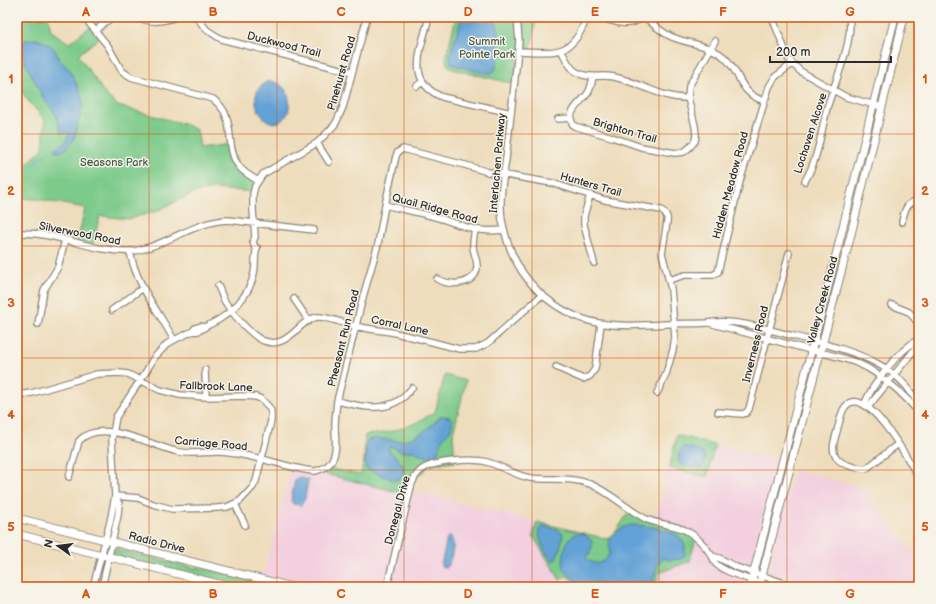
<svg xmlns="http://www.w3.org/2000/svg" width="936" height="604" viewBox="0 0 936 604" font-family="'Balsamiq Sans',sans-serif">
<rect width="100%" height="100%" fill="#f7f3e8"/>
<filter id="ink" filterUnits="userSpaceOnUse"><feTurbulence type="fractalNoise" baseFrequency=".025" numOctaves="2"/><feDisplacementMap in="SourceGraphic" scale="8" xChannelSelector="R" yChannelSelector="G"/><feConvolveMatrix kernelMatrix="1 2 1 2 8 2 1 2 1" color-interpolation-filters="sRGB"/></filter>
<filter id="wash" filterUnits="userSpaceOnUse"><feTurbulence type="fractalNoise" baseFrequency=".012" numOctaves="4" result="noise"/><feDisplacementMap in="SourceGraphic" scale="16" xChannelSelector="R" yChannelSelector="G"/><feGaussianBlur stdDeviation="0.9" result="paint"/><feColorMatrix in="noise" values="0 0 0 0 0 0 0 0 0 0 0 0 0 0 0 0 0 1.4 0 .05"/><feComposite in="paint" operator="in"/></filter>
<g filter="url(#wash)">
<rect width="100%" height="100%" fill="#eeddbc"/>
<!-- built -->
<path fill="#f3cfdf" d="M677 435 778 461 745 587H655L659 573 690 561 655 522Z
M291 469 311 474 321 473 406 494 407 489 537 522 533 536 560 579 567 576 579 587H310L257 574H261L265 571Z
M794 470 861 487 919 560 915 578 917 581 919 580V587H764Z"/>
<!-- green -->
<path fill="#7dcb8b" stroke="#547b5b" d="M17 17H48L51 31 69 43 91 26 100 37 78 55 106 95 118 106 184 124 197 130 200 148 231 144 237 164 258 181 254 192 214 189 194 193 157 211 129 219 100 216 92 247 77 243 85 208 36 199 17 198V167L27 164 43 148 45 120 25 97 17 81Z
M456 17H552L551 20 537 18 530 51H518L514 84 452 69C448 66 446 64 446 58Z
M445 375 466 381 453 434 455 462 430 465 413 481 409 482 406 494 321 473 330 467 332 469 361 475 364 460 365 435C394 433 410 427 435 412Z
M677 435 715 445 707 477 669 468Z
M631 509 639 515 676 527 696 538 690 561 659 573 655 587H579L567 576 560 580 533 536 537 522 608 539 616 531Z
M115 549 196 568 198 567 279 587H242L121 557 114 553 113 551Z"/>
<!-- water -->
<path fill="#64a2d6" stroke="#486680" d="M462 17H495C497 24 499 31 499 38 499 45 498 71 492 73 487 75 460 66 453 65L450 62V55Z
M37 39 52 46 56 52 59 60 70 70 80 91 83 104 74 139 66 149 59 152 55 150V149L65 142 69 134 67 132 61 133 56 115 44 99 25 63 21 50 20 45 25 40Z
M269 81C283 82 291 93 289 107 289 112 287 117 282 120 265 134 240 92 269 81Z
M441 416 450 417 452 419C453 434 446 431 441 442 439 447 439 451 436 455L426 457 414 451 402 452 391 446 389 447V451L400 461 404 467 402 477 397 480H393L366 469 365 462 367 442 368 440C375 437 382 439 390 440 410 444 428 430 441 416Z
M685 447C698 449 711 453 702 468H693L680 464 678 456 682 448Z
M298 477 308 480 305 499 301 505 293 504 291 500 295 480Z
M631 525C646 526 683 528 685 547 685 552 685 556 682 559L668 560 663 558 659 562 651 587H582L564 570C560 552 571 518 592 541V546L590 553 587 556 586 558C592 565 604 565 608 556 611 551 608 545 610 539 616 533 622 526 631 525Z
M543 526 557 529 562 533 563 535 560 549 555 560 553 561C545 555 538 538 539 529Z
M450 536 452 539C455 548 451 560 446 568L442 567 441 565 447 538Z"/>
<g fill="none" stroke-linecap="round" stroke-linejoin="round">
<!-- stream -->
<path stroke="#64a2d6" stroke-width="1" d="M32 17 33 27
M17 173C27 172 34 163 41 157 46 154 51 152 55 149"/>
</g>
</g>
<g filter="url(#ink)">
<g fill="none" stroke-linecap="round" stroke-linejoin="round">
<defs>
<path id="minor" d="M84 17 108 46 122 71 131 77 213 99C217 102 221 106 224 111 233 127 227 150 238 165 243 173 251 176 258 181
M132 17C151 22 158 23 177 17
M196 17 207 30 221 39 352 72
M429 17C422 47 404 81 442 97L511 113
M517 17 519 41C515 80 510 120 506 159 503 179 499 200 502 220 507 247 519 273 539 292 579 329 616 327 666 324 680 323 694 324 707 323 714 322 721 321 728 322 750 323 773 331 794 336 838 348 901 359 919 408
M599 17C615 22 629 28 643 17
M645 17C654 25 662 33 672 37 689 44 710 45 724 57 742 73 737 92 764 101
M772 17 789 60 800 71 846 97 882 107
M96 31 105 22 115 17
M561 50C565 57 568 66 575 71 587 80 600 74 614 77 639 82 662 99 688 98
M518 51C556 52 572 58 587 17
M593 77C592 82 591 88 588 93 581 103 564 113 574 126L612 137 641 147 675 153 684 152 690 147 695 141 696 135 695 126 688 98 689 86 715 41
M417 86 422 82
M558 119 571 118
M317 143 329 162
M805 181C818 159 821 133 827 108 834 84 854 41 849 17
M590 195 584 216V225L594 263
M385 205C404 210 423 213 442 219 467 227 476 233 504 230
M902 222C904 212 906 201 919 201
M17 233C57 231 94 254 135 251 140 250 145 248 150 247 176 238 200 221 228 220L314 230
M130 251C136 285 158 310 174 340
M256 251 253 242 255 237 253 210V194L255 186 263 174 317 143 330 130 336 123 343 107 367 17
M437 279C450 286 474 286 477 268 478 260 473 253 473 246 473 241 474 235 475 230
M669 280 685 275H713L718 272 740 181 769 87 775 77 792 64
M218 286C220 290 222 296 224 300 231 312 251 336 264 341 289 350 298 320 317 317 325 316 346 324 355 326 367 329 379 330 391 332 414 337 436 343 459 349H476L488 343 542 295
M294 299 309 321
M892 305 909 312 919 324
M112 310 143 288
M709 323C742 332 776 341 810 350 830 355 853 359 871 370 890 382 905 395 919 413
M38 324 44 290 58 267 65 240
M193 331C200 333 203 327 209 325 230 315 250 296 254 273 256 265 254 255 257 248
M556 367 583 379 590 376 595 369 601 324
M205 370 206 397
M17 395 32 393 97 374 119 373 128 374 160 390 180 395 206 397 247 396 256 397 261 399 268 406 271 411V421L256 481 253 487 240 501 227 507 217 508 172 509 153 504 138 498 115 496
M337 401C358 406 382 413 401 399 405 397 409 391 412 388
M864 405C873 383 898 351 919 339
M868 407 919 344
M718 412 742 414 746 413 749 409 789 253
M898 444 867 468C858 469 841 465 836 457 830 448 836 437 838 427 840 421 841 412 845 407 865 380 911 464 919 478
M69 477 79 441C100 417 150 445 175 451 188 455 203 452 217 452 233 452 247 456 262 459 274 462 306 472 316 471 319 470 324 468 327 466 339 456 335 439 335 426 335 418 336 410 337 401L363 297 378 244 385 205 396 156 398 152 403 149 465 165 488 172 552 183 605 200 661 210C666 214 668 216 667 222L662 253 671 289 675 337 673 350 666 374 657 393
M235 504 245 525
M712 556 719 558 736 567 784 583 792 587
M93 587 110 522 115 496 112 439 116 417 147 370 153 359 167 344 174 340 193 331 195 328 201 326 204 327
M102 587 118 515 119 504 115 496
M387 587 409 495C411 486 413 477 420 471 430 461 474 458 487 462 502 466 514 475 530 478 549 481 570 476 590 484 610 492 626 509 646 519 659 525 674 524 687 531 696 536 706 547 712 556 714 559 714 562 716 564 726 574 761 583 775 587
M916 587 919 583"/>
<path id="major" d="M17 518 292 587
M17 534 231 587
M750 587 831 275 895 17
M759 587 850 238 904 17"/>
</defs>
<!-- minor casing -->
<use href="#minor" stroke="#8c8474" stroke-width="8"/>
<!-- major casing -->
<use href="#major" stroke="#8c8474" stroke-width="9"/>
<!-- minor -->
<use href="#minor" stroke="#fff" stroke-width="5.5"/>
<!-- major -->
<use href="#major" stroke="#fff" stroke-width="7"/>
</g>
</g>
<!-- grid -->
<path fill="none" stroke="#d5540f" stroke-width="1" stroke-opacity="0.55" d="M149 17V587M277 17V587M404 17V587M532 17V587M659 17V587M787 17V587M17 134H919M17 246H919M17 358H919M17 470H919"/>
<g text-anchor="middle" stroke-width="3" stroke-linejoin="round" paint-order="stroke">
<!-- park labels -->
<g font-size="11" fill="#445b48" stroke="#f7f3e8">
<text x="487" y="45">Summit<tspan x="487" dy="13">Pointe Park</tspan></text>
<text x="114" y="166">Seasons Park</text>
</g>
<!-- street labels -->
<g font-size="11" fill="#2b2b2b" stroke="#f7f3e8">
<text transform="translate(284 44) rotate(14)" y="4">Duckwood Trail</text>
<text transform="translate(341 73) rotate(-74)" y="4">Pinehurst Road</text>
<text transform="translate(625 130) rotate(16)" y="4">Brighton Trail</text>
<text transform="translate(810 133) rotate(-72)" y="4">Lochaven Alcove</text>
<text transform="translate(497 163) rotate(-85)" y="4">Interlachen Parkway</text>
<text transform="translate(591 184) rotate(16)" y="4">Hunters Trail</text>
<text transform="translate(730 185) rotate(-75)" y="4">Hidden Meadow Road</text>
<text transform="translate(435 208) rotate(15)" y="4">Quail Ridge Road</text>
<text transform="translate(80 233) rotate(11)" y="4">Silverwood Road</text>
<text transform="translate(822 300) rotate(-75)" y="4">Valley Creek Road</text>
<text transform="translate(400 325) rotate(12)" y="4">Corral Lane</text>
<text transform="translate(343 338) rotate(-76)" y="4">Pheasant Run Road</text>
<text transform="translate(755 344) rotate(-76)" y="4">Inverness Road</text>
<text transform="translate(216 386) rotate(2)" y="4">Fallbrook Lane</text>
<text transform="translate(211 443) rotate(5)" y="4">Carriage Road</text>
<text transform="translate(397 510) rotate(-75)" y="4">Donegal Drive</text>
<text transform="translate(157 542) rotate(14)" y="4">Radio Drive</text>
</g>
</g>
<!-- margin -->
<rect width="936" height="604" fill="none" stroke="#f7f3e8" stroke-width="44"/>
<!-- north arrow -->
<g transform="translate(58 546) rotate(284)" stroke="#f7f3e8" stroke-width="3" paint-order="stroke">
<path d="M0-3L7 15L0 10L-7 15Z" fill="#2b2b2b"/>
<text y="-6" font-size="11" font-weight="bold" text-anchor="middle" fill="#2b2b2b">N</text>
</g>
<!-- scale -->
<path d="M770 56v6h121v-6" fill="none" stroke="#2b2b2b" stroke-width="2"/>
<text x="776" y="56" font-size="12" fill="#2b2b2b" stroke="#f7f3e8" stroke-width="3" paint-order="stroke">200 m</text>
<rect x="22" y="22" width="892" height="560" fill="none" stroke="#d5540f" stroke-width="1.5"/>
<g font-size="13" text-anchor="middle" font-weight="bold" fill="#d5540f">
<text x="86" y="16">A</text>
<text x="213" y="16">B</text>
<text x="341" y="16">C</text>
<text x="468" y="16">D</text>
<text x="595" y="16">E</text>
<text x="723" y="16">F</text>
<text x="850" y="16">G</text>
<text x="11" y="83">1</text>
<text x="925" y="83">1</text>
<text x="11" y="195">2</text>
<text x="925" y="195">2</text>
<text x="11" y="307">3</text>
<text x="925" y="307">3</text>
<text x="11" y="419">4</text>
<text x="925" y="419">4</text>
<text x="11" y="531">5</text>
<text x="925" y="531">5</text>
<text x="86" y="598">A</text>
<text x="213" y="598">B</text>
<text x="341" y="598">C</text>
<text x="468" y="598">D</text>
<text x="595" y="598">E</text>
<text x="723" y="598">F</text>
<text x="850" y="598">G</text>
</g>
</svg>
